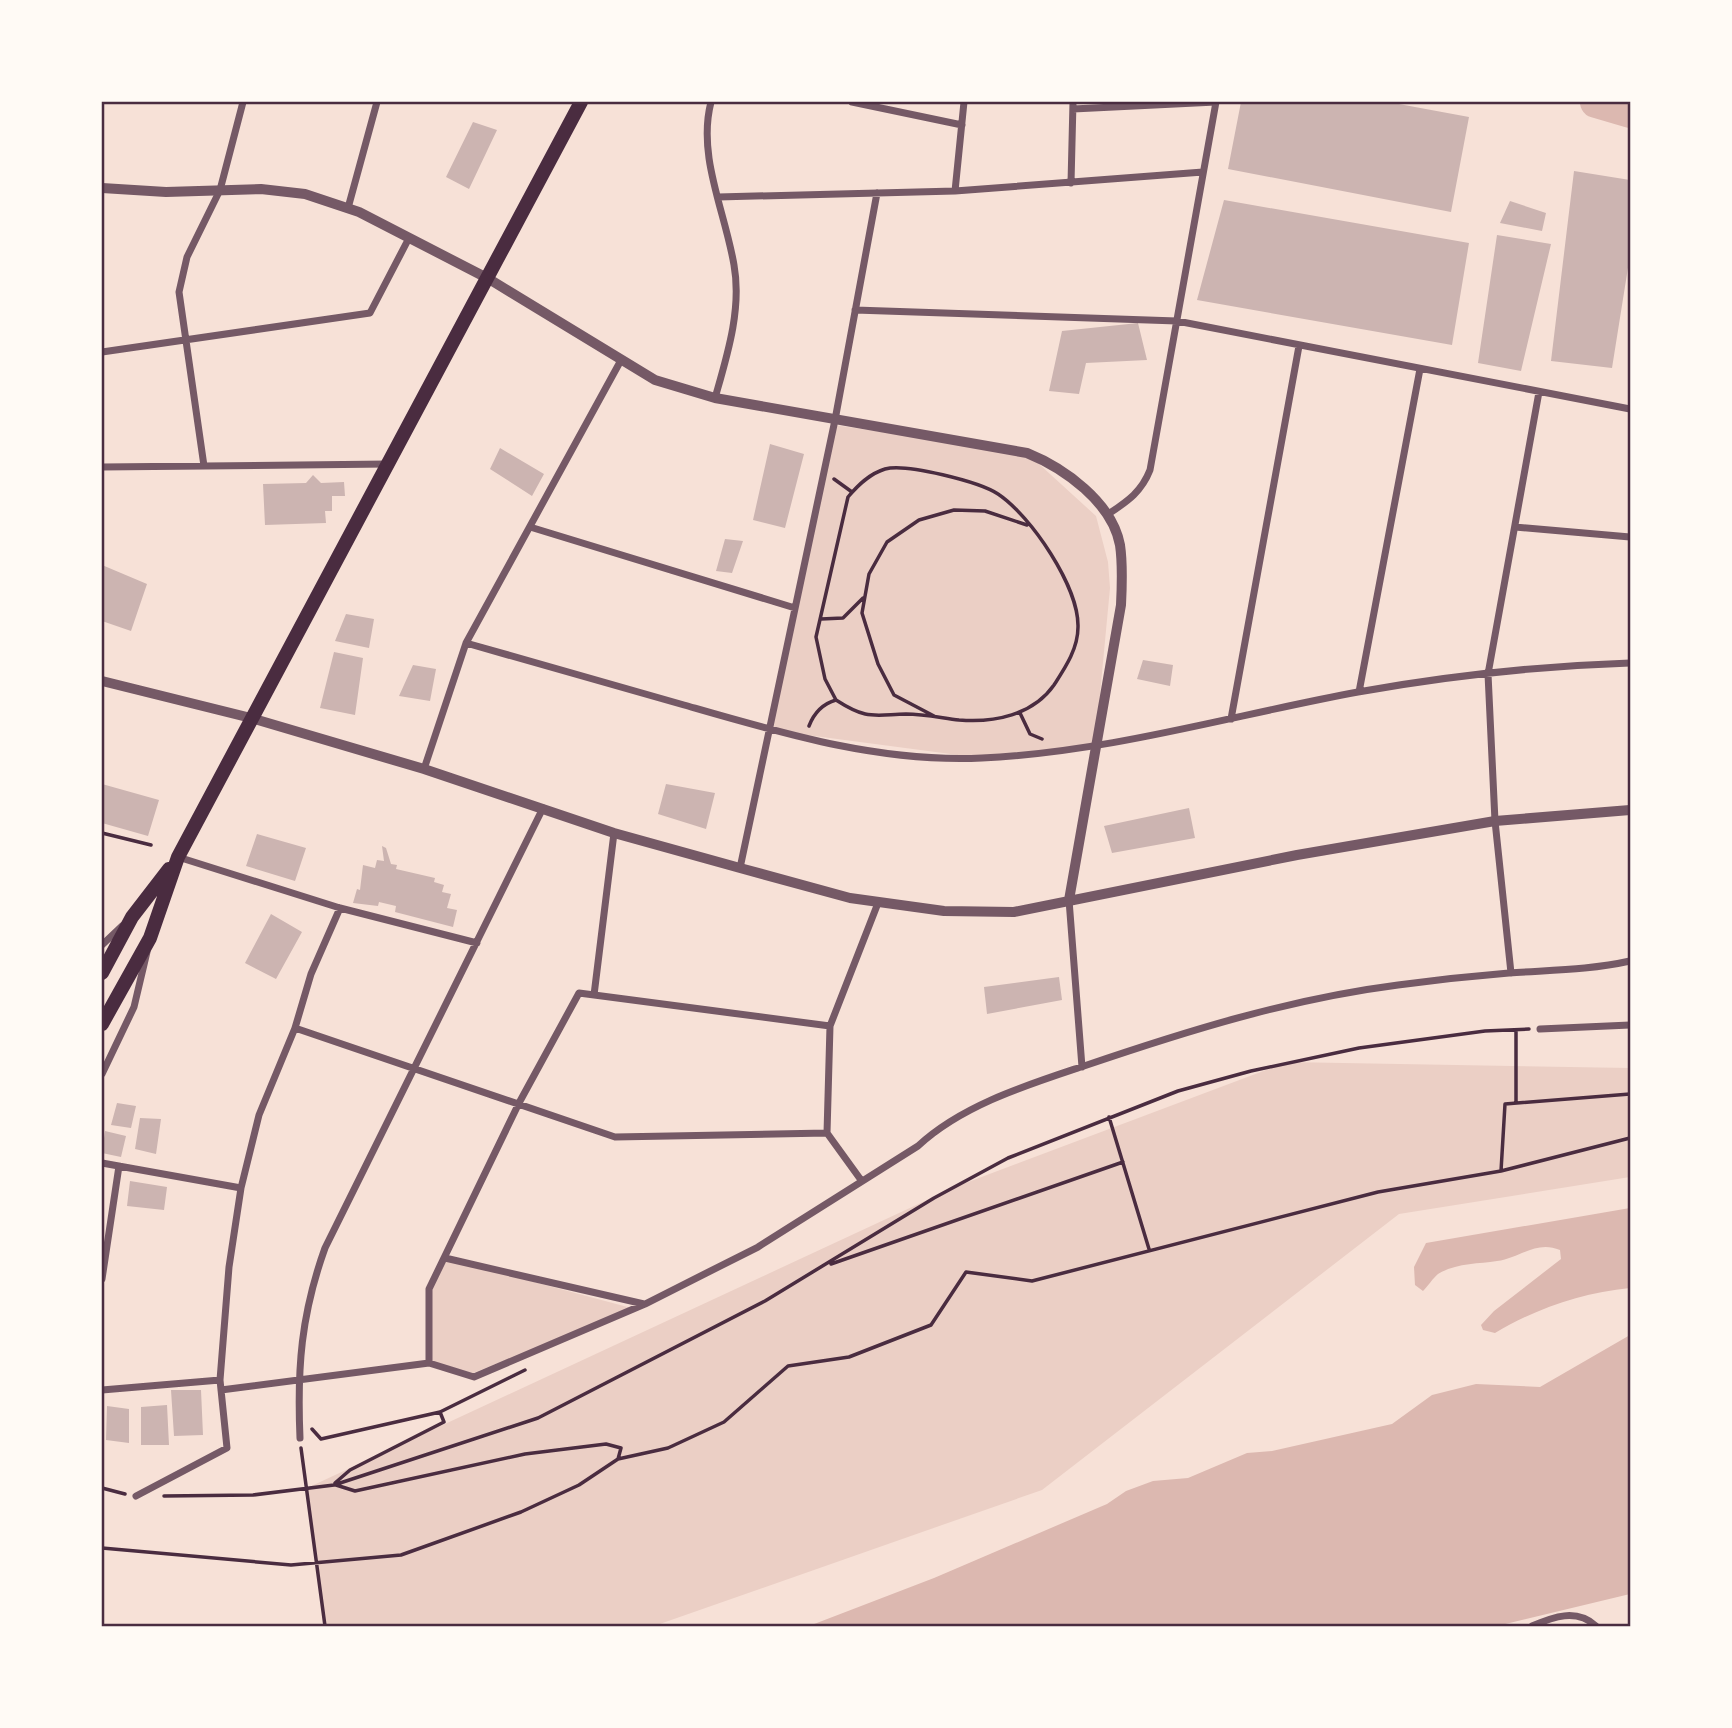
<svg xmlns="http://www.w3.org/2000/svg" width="1732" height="1728" viewBox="0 0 1732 1728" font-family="Quicksand,sans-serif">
<rect width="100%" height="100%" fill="#f7e1d7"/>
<!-- green -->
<path fill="#ebcfc5" d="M834 425 1027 453 1096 516 1108 562 1110 588 1095 747 981 758 769 730Z
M1287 1062 1630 1068V1177L1399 1214 1042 1490 654 1626H325L305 1489 955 1187Z
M445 1258 635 1309 473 1373 429 1363V1289Z"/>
<!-- water -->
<path fill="#dcb8b0" d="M1630 1208V1288C1582 1293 1537 1308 1495 1333L1483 1330 1481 1325 1494 1311 1561 1259 1560 1250C1536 1240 1520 1258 1497 1261 1478 1264 1456 1263 1438 1274 1433 1278 1428 1286 1423 1291L1415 1285 1414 1267 1426 1243Z
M1630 1335V1594L1497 1626H809L934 1578 1107 1504 1126 1491 1153 1481 1188 1478 1247 1453 1272 1451 1392 1424 1432 1395 1476 1384 1540 1387Z"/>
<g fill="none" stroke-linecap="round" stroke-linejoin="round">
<!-- river -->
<path stroke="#dcb8b0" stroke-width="32" d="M1596 102 1630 112"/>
</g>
<!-- building -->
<path fill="#ccb4b1" d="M1241 102H1388L1469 117 1451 212 1228 169Z
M473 122 497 130 469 189 446 177Z
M1574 171 1630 180V255L1612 368 1551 361Z
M1224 200 1469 243 1452 345 1197 300Z
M1510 201 1546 213 1542 231 1500 223Z
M1497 235 1551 244 1521 371 1478 363Z
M1138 323 1147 360 1086 363 1079 394 1049 391 1062 331Z
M770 444 804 454 785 528 753 520Z
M500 448 544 474 532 496 490 469Z
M313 475 321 483 344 482 345 496H332V511H325L326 523 265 525 263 484 306 483Z
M725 539 743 541 732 573 716 571Z
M102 565 147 584 131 631 102 621Z
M346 614 374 619 369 648 335 641Z
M334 652 363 658 355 715 320 708Z
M1143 660 1173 665 1170 686 1137 679Z
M413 665 436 669 430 701 399 696Z
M102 784 159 800 148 836 102 823Z
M666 784 715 793 706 829 658 814Z
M1189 808 1195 838 1112 853 1104 826Z
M257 834 306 848 295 881 246 866Z
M382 846 386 848 391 864 397 865 396 869 435 878 434 882 444 885 442 892 451 894 447 908 457 910 453 927 395 912 396 906 379 902 378 906 353 903 357 889 360 890 363 865 375 868 377 860 384 861Z
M271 914 302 932 276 979 245 963Z
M1059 977 1062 1000 987 1014 984 987Z
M117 1103 136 1106 131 1128 111 1125Z
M140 1118 161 1119 156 1154 135 1149Z
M105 1131 126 1136 121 1157 102 1153Z
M130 1181 167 1187 164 1210 127 1206Z
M171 1390H201L203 1435 174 1436Z
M167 1405 169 1445H141V1407Z
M107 1406 129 1409V1443L106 1440Z"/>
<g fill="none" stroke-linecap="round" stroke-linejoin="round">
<!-- path -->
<path stroke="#4a2c40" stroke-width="3.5" d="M834 479 852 492
M821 619 843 618 863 598
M1020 713 1030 734 1042 739
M934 716 894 695 878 664 862 613 869 574 887 542 919 520 954 510 985 511 1027 525
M809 726C814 713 822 704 836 700 867 720 873 715 906 714 924 714 942 718 959 720 994 723 1033 715 1054 685 1065 668 1078 649 1078 627 1079 587 1031 516 998 494 980 482 906 463 885 469 869 474 858 485 848 497L816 637 825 679 836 700
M102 833 151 845
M1516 1103V1030
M1109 1117 1149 1249
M1501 1171 1505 1104 1630 1094
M831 1264 1123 1162
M312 1429 321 1439 440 1412 525 1370
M301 1448 325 1626
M618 1459 668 1448 724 1422 788 1366 849 1357 931 1325 966 1272 1032 1281 1378 1192 1501 1171 1630 1138
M335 1483 350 1470 444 1422 440 1412
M102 1488 125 1494
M164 1496 253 1495 334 1485 538 1418 765 1301 934 1198 1008 1158 1178 1091 1251 1071 1359 1048 1485 1031 1529 1029
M102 1548 291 1565 401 1555 521 1512 579 1485 618 1459 621 1448 606 1444 525 1454 355 1491 336 1485"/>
<!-- minor -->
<path stroke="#755966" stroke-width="7" d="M711 102C697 156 725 211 734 265 742 309 727 356 715 398
M852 102 962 125
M1073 109 1216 102
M1071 183 1073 102
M955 191 964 102
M718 197 955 191 1203 172
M348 208 377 102
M855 310 1177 321 1630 409
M102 352 370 313 409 238
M204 466 179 292 187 257 220 190 243 102
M102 467 388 464
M1107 515C1126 502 1141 493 1150 470L1216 102
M530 527 795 608
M1515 527 1630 537
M466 643C539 664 612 684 684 705 781 733 880 763 982 758 1110 752 1233 715 1358 692 1447 676 1540 666 1630 663
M1359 692 1420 369
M1231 719 1299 346
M424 769 466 643 620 362
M178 857 340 908 477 943
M740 868 835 420 877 193
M1069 900 1082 1067
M102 945 122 926
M1511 973 1495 821 1488 674 1539 392
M594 995 614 833
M295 1028 615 1137 827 1133
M1540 1029 1630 1025
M102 1074 134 1007 147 952
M102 1163 241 1188
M861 1180 827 1133 830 1026 878 903
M445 1258 644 1304
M102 1279 119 1166
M429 1363V1289L519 1103 579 993 830 1026
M102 1390 220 1380
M221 1390 429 1363 474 1377 645 1304 758 1247 918 1146C962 1105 1027 1085 1084 1066 1187 1031 1289 999 1398 985 1435 980 1472 976 1509 973 1551 970 1590 970 1630 961
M300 1438C297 1368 301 1315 325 1248L543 808
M136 1496 227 1448 220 1380 229 1267 241 1188 259 1115 295 1028 311 974 340 908
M1532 1626C1553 1617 1576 1608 1596 1626"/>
<!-- tertiary -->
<path stroke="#755966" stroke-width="10" d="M102 188 166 192 261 189 305 194 359 212 489 279 655 380 715 398 1027 453C1064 468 1112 502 1120 545 1123 565 1122 585 1121 605L1069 900
M102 681 251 718 424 769 614 833 740 868 850 898 944 911 1014 912 1297 855 1495 821 1630 810"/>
<!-- primary -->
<path stroke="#4a2c40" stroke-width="14" d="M102 973 132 917 169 869
M102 1024 150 938 178 857 581 102"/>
</g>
<!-- border -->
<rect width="1732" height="1728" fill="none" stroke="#fffaf5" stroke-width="206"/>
<rect x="103" y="103" width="1526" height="1522" fill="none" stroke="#4a2c40" stroke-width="2.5"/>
</svg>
